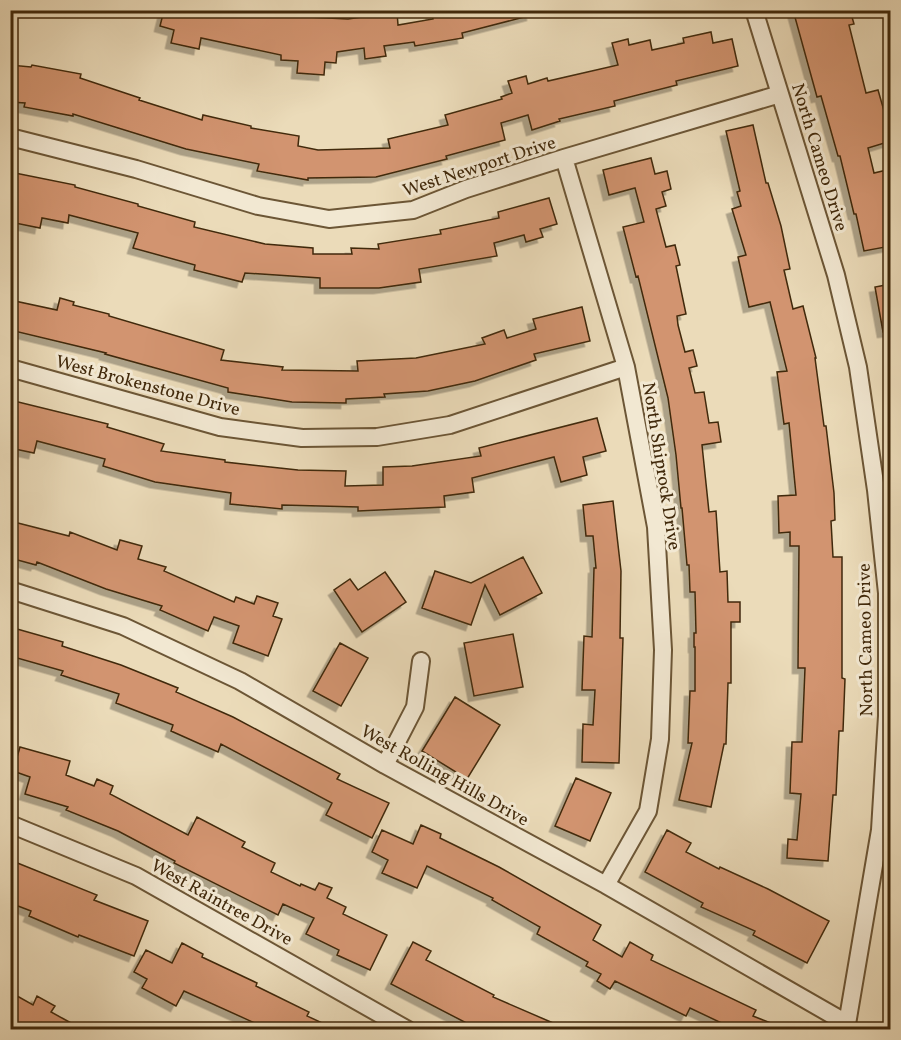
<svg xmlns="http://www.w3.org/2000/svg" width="901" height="1040" viewBox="0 0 901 1040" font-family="Vollkorn,serif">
<defs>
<filter id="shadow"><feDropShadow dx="-5.5" dy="5.5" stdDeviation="0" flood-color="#0004"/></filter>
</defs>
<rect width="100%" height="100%" fill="#ebdbb9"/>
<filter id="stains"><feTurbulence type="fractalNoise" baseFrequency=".00333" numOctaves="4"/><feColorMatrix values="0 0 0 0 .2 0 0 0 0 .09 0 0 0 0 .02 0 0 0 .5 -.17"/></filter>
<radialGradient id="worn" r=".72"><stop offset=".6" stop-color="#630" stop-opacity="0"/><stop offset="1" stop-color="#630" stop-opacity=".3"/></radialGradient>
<!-- building -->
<path fill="#d2946f" stroke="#41290b" stroke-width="1.5" filter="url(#shadow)" d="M164 10H261L287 16 348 19 397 12 398 25 433 19 431 10H531L532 15 462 33 463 38 415 46 414 42 384 46 386 56 365 59 364 48 337 52 336 63 325 62 324 75 297 73 298 61 281 60V55L201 38 199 49 171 43 174 30 160 26Z
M793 10H850L854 24 849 25 866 93 878 90 891 135V141L868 148 874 173 891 169V246L864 251 856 214H854L840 156H838L821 96 817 97Z
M711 32 713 43 732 39 738 66 676 81 677 85 614 101 615 106 559 119 560 121 532 130 528 115 501 123 505 140 446 156 447 159 376 177 308 178V180L257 171 259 164 186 149 73 114V116L24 107 25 103 10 102V65L31 67 32 65 81 74 80 78 140 98 139 100 202 120 203 115 251 126V128L299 136 298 146 318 150 390 148 388 139 448 125 445 115 502 99 501 97 512 93 508 81 526 76 528 84 547 78 548 81 618 65 612 43 628 39 629 45 650 40 652 50 684 43 683 38Z
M753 125 766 183H768L781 226 790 269 784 270 793 309 803 306 816 358H815L824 426H826L834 493 835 520 831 521 833 557H842V678L845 679 843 731H839L836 795H833L828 861 787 858 788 839 797 840 801 794 790 793 792 742H802L805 668H798L799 546H790V532L779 533 778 496 796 495 789 423 784 424 777 372 787 371 770 302 749 307 738 257 746 255 732 209 741 206 737 192 740 191 726 131Z
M651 158 655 174 667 171 671 189 662 192 666 206 656 209 666 247 675 245 680 265 676 266 686 314 677 316 678 325 685 352 693 350 697 366 689 368 695 393 704 392 709 423 718 422 721 442 702 445 709 512 716 511 720 572 727 571 728 602H740V622H731V683H728L726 744H724L711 807 679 800 692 743H688L690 691H695V647H694V633H696L695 592H690L689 565H687L682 508H681L676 455 668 398 638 276 636 277 623 227 644 222 635 188 609 195 603 170Z
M10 172 75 185V187L138 204V206L195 222 194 227 265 244 313 248V254H352L351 248 379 249 378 244 441 234 440 230 499 218 498 212 549 198 557 224 540 229 543 237 526 242 524 235 494 243 497 256 419 269 421 282 379 288H320V278L245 273 242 282 194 270 195 265 133 248 138 233 69 215 68 223 42 218 40 228 10 222Z
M891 284V331L883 332 875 287Z
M60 298 74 302 73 305 109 314V316L224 350 221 360 283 367 282 370 358 371 357 361 416 358 485 344 482 338 504 330 507 338 536 329 533 319 582 307 590 341 534 354 536 360 475 381 428 391 384 394 385 397 346 399V403L292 402 228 392V388L105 354 106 353 10 330V300L57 310Z
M10 400 108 424 107 427 164 444 161 451 225 460V462L298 470 346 471 345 486 383 485V467L412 466 481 456 479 448 597 418 606 451 583 457 587 475 561 482 554 457 472 478 474 492 444 496 445 507 358 511V507L282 505V509L230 504 231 493 155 482 103 466 105 459 37 441 34 453 10 448Z
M613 501 621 571 620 638H623L619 763 582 762 583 724 593 725 595 690H582L584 636 592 637 594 568H596L593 536H586L583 505Z
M10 521 69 536 70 532 117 550 120 540 142 546 138 559 166 567 164 571 234 602 236 597 254 604 257 596 278 603 273 616 282 619 268 656 233 643 239 626 214 617 208 631 160 610 162 606 106 589 37 562 36 565 10 558Z
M523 557 542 593 500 615 485 585 471 625 422 608 435 571 471 583Z
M385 572 406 602 362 632 334 590 350 579 358 590Z
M10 627 63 642 62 646 121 665 178 688 176 692 233 717 340 774 337 779 389 803 372 838 326 815 332 803 221 744 218 752 171 731 173 725 116 703 119 694 61 675 63 671 10 656Z
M513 634 523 687 474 696 464 643Z
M340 643 368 658 341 706 313 691Z
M455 697 500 725 467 779 422 751Z
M20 747 70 761 66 775 94 786 97 779 113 786 110 794 188 835 197 817 245 842 242 847 275 863 271 872 300 886 301 884 315 890 319 883 332 888 327 898 346 907 343 914 387 935 370 970 337 955 339 950 306 934 314 918 283 904 278 915 174 863 175 861 118 831 66 810 68 807 25 794 30 777 13 771Z
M576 778 611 793 590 841 555 826Z
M421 825 441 834 440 838 499 867 601 925 593 940 622 957 630 942 653 955 651 960 756 1010 753 1016 786 1029H734L690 1008 686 1016 615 981 610 989 597 981 601 974 586 966 588 962 537 934 540 927 492 900 493 898 427 866 417 888 382 873 388 860 372 852 382 830 413 844Z
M667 830 691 843 686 852 719 869 720 867 768 889 829 921 807 963 753 935 755 931 701 907 703 903 645 872Z
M10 860 97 895 94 900 148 921 134 956 79 935 78 937 29 916 31 911 10 903Z
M413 942 431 951 426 960 494 995 493 997 567 1029H478L391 984Z
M182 943 203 954 202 957 257 983 256 986 309 1012 307 1016 335 1029H268L184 991 176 1006 142 988 147 979 134 972 146 950 172 963Z
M10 992 33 1005 37 996 55 1006 51 1012 82 1029H21L10 1024Z"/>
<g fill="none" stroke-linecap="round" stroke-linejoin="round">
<defs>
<path id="street" d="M754 10 836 275 858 367 876 490 887 593V716L880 830 846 1030
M10 137 136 169 258 206 329 219 413 210 466 189 564 158 780 94
M564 158 626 367 656 527 663 650 660 739 648 811 606 885
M10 368 220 427 302 438 377 437 450 425 626 367
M10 590 123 626 240 681 385 765 606 885 848 1024
M385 765 415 707 421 661
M10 824 136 876 408 1030"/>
</defs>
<!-- street casing -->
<use href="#street" stroke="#6c5636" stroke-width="20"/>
<!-- street -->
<use href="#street" stroke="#f2e8d2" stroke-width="16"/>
</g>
<g text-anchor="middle" stroke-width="6" stroke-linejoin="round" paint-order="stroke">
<!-- street labels -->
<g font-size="18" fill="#41290b" stroke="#f2e8d2">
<text transform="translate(820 157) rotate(73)" y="6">North Cameo Drive</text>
<text transform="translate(479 166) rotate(-18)" y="6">West Newport Drive</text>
<text transform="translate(148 385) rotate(15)" y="6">West Brokenstone Drive</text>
<text transform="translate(662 466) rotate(81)" y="6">North Shiprock Drive</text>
<text transform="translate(865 640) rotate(-91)" y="6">North Cameo Drive</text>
<text transform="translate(445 775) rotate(29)" y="6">West Rolling Hills Drive</text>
<text transform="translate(222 902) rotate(29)" y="6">West Raintree Drive</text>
</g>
</g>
<!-- margin -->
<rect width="901" height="1040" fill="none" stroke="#ebdbb9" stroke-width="36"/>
<rect x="12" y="12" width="877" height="1016" fill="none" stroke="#41290b" stroke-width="3"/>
<rect x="18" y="18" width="865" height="1004" fill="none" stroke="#41290b" stroke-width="1.5"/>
<rect width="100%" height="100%" filter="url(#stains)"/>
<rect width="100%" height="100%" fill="url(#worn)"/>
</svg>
